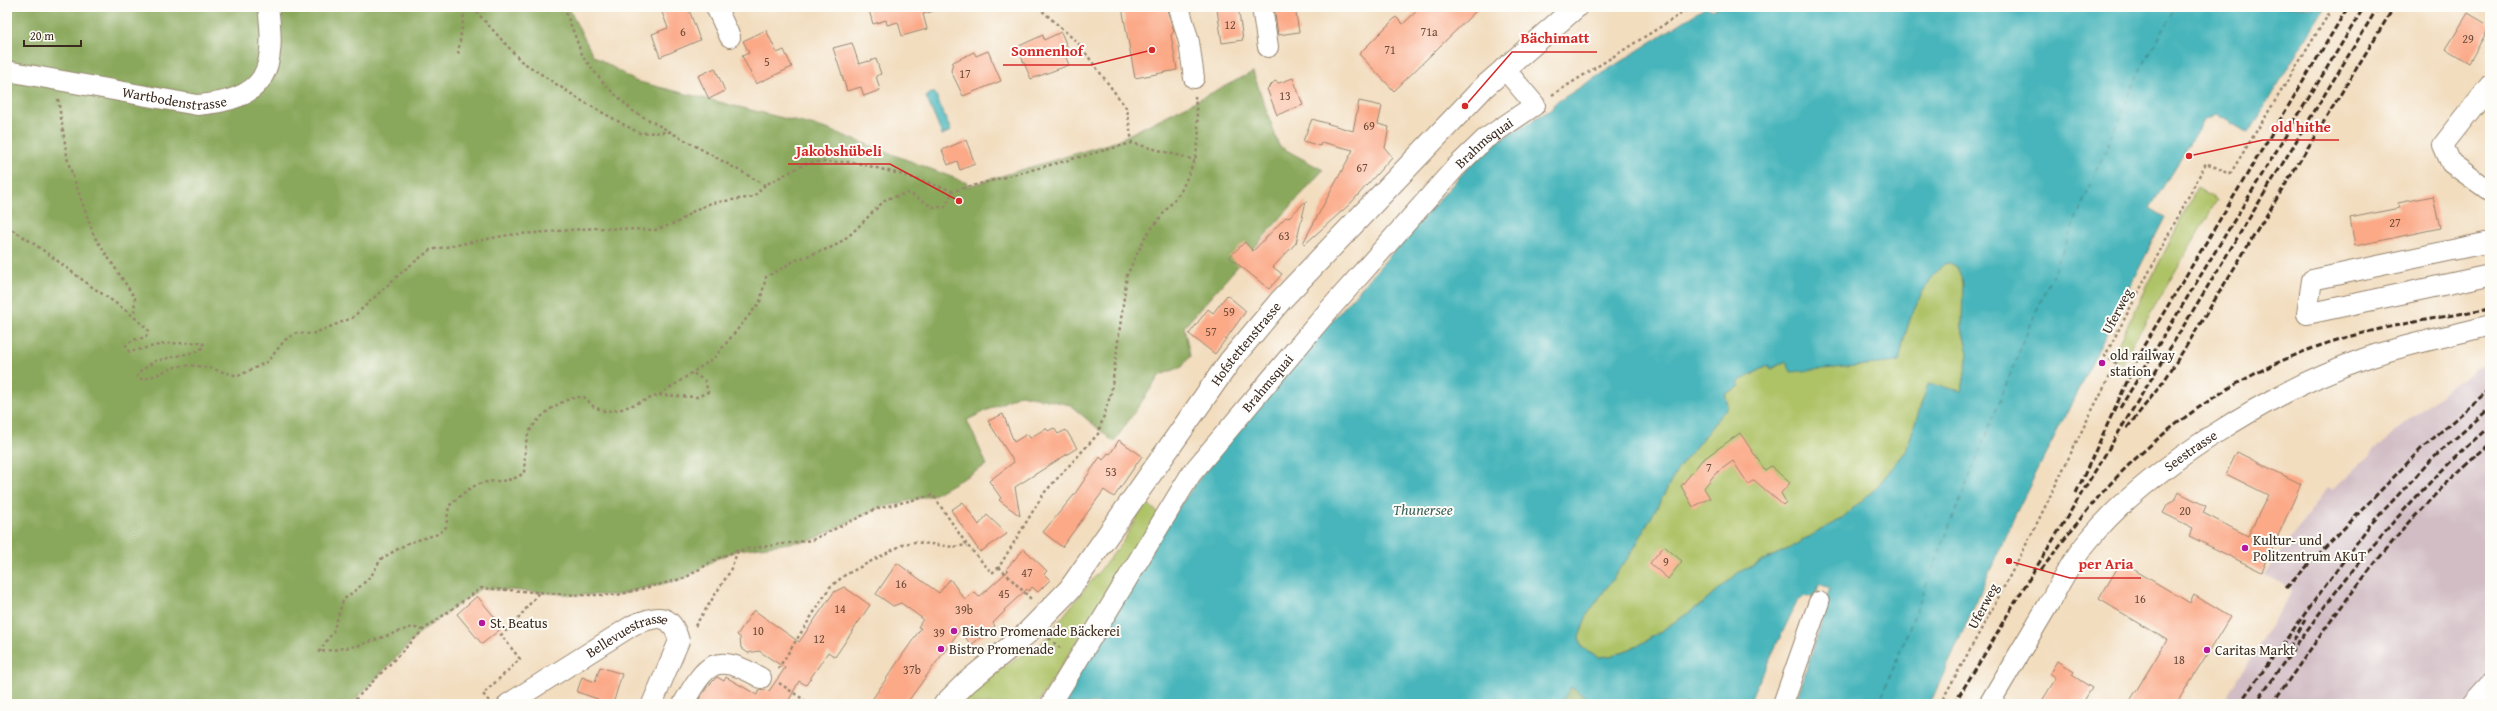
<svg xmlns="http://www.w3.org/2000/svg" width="2497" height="711" viewBox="0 0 2497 711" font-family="'Gentium Book Plus',serif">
<rect width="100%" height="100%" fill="#fdfcf7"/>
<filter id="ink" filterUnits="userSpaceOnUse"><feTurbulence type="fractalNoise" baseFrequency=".025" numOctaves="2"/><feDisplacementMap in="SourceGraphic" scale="8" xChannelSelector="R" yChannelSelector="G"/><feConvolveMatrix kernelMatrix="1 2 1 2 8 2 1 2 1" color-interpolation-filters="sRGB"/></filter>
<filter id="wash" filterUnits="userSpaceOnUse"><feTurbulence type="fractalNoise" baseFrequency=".012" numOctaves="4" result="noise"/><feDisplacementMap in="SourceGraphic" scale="16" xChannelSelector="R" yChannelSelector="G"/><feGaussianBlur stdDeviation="0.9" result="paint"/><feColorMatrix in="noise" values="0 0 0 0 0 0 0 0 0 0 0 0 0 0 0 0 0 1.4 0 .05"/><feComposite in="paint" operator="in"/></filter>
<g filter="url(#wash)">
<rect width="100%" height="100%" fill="#f2ddbf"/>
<!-- industrial -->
<path fill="#d2bdc5" d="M2490 362V684L2472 704H2222L2293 591 2265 574 2327 488 2332 490 2393 433 2473 370Z"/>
<!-- green -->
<path fill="#aec266" stroke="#747642" d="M2197 188 2217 200 2121 364 2111 358Z
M1950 263 1957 267 1963 283 1962 328 1968 353 1962 391 1928 385 1906 451 1875 489 1842 518 1788 549 1739 572 1702 604 1638 646 1611 656 1599 657 1581 647 1579 636 1587 615 1632 552 1678 469 1728 406 1725 394 1739 387 1737 382 1770 365 1772 369 1786 361 1899 362C1906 325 1917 291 1944 264Z
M1146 502 1159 514 1037 704H961L996 671 1040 645 1122 543Z"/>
<!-- forest -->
<path fill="#8aa85b" stroke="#62693c" d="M7 7H568L593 55 635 81 827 129 967 183 968 186 1114 142 1253 72 1279 146 1323 170 1184 327 1190 356 1182 367 1160 375 1114 442 1070 405 1021 394 967 420 987 465 933 495 876 509 812 540 738 550 716 559 685 578 617 595H576L481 588 423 630 351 704H7Z
M1571 687 1598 704H1560Z"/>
<!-- water -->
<path fill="#46b5bb" stroke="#40706c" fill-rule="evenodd" d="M1706 7 1714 10 1716 7H2325L2248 133 2216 114 2204 120 2150 208 2165 217 2016 513 1930 704H1795L1828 603 1826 599 1830 588 1819 584 1815 597 1805 596 1797 602 1748 704H1598L1571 687 1560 704H1058L1172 516 1232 434 1484 149 1552 109 1554 104ZM1950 263 1957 267 1963 283 1962 328 1968 353 1962 391 1928 384 1906 451 1875 489 1842 518 1788 549 1739 572 1702 604 1638 646 1611 656 1599 657 1581 647 1579 636 1587 615 1632 552 1678 469 1728 406 1725 394 1740 386 1738 382 1769 365 1771 369 1786 361 1791 372 1899 362C1906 325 1917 291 1944 264Z
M931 93H935L951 131 942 135 926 97Z"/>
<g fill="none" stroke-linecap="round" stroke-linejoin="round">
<!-- ferry -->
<path stroke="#3f625d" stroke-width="1" stroke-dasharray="5 4" stroke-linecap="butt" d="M1879 704 2022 345 2139 72 2177 7"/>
</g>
<g id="blocks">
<!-- building -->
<path fill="#fba987" d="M660 7H688L700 40 660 57 652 34 668 28Z
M868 7H934V11L923 14 927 29 902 36 898 22 887 25 886 20 873 24Z
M1122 7H1166L1174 31 1171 35 1177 70 1135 78Z
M1238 7 1243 40 1222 43 1217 9Z
M1274 7H1295L1299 32 1278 35Z
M1421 7H1480L1394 91 1359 54 1396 17 1403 24Z
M2468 13 2490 26 2469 63 2446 49Z
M766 30 777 53 784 50 792 67 756 84 742 56 749 53 743 41Z
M1061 32 1070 53 1065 55 1069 65 1031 79 1017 47 1043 35 1044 40Z
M852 43 859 64 876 59 881 74 876 76 880 90 864 96 861 87 847 91 833 48Z
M988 51 1001 81 963 96 951 71 953 62 974 52 976 56Z
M715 68 725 91 709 99 698 76Z
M1293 78 1303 105 1277 115 1267 89 1275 81 1279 83Z
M1359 101 1382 106 1378 124 1389 127 1385 148 1392 157 1350 204 1305 244 1303 243 1353 150 1321 142 1320 146 1303 141 1312 119 1353 131Z
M966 140 975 164 960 170 957 161 948 165 942 150Z
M2433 196 2440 228 2355 246 2350 218 2399 208 2398 203Z
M1306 201 1296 243 1273 267 1282 274 1269 289 1229 257 1245 242 1253 251 1286 217 1288 218Z
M1227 295 1246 311 1215 354 1189 334 1208 309 1213 313Z
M1003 414 1014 442 1027 434 1030 438 1046 428 1048 431 1054 428 1058 434 1066 430 1077 448 1015 487 1020 516 999 500 1001 498 989 481 1014 462 988 421Z
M1740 433 1765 470 1771 466 1790 483 1781 493 1786 502 1783 505 1754 480 1748 484 1733 461 1715 474 1704 488 1710 498 1693 507 1681 486 1702 460Z
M1119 440 1142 456 1114 497 1104 490 1062 547 1043 532 1074 495 1100 457 1103 460 1108 453 1110 454Z
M2237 452 2301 484 2262 572 2189 536 2193 528 2163 513 2168 504 2174 501 2178 492 2206 506 2203 513 2248 536 2268 495 2226 474Z
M963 502 979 525 987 515 1007 534 980 552 951 510Z
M1664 546 1682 561 1668 579 1650 563Z
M1024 549 1047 571 1044 574 1050 580 1038 592 1032 587 1029 591 1027 589 1004 610 1005 611 993 623 995 626 971 645 960 630 906 704H869L921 628 918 627 923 619 901 603 893 606 876 594 897 563 939 593 950 579 965 600 974 592 979 597 1008 571 1006 569Z
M2121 562 2190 603 2194 595 2230 617 2176 704H2128L2167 640 2099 599Z
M844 587 870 605 835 657 828 652 806 685 799 681 788 702 791 704H696L708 686 717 677 724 681 726 677 757 695 760 689 769 691 785 668 759 651 748 653 741 648 740 637 737 635 754 610 799 642 834 592Z
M477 596 503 627 482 644 457 614Z
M2057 661 2074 672 2072 675 2092 688 2082 704H2040L2056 678 2050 673Z
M600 667 622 674 613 704H597L598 699 577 692 582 677 595 682Z"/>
</g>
</g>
<g filter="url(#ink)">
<use href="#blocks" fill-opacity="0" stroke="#96846e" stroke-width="1"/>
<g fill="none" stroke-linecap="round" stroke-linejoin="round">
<defs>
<g id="minor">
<path d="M716 7 730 37"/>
<path d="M1179 7 1189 42 1194 78"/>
<path d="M1262 7 1268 47"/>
<path id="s1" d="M7 71 197 105C266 100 277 71 268 7"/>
<path d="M2490 85 2443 145 2451 163 2490 191"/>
<path d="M2490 242 2312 280 2307 314 2490 275"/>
<path id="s2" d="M508 704 633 625C657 616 671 611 679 641L652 704"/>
<path d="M683 704C707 662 715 652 761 678"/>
<path id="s3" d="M1051 704 1191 474 1328 311 1455 168 1485 139 1535 105 1504 68"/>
<path d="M1783 704 1819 602"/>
<path id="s4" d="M1989 704C2009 671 2028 638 2048 605 2060 583 2072 560 2088 541 2147 468 2274 390 2363 359 2405 344 2448 337 2490 325"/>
<path d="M2472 704 2490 684"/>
</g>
<g id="major">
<path id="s5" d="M945 704 967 682 1026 634 1069 590 1230 361 1281 300 1484 87 1576 7"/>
</g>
</defs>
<!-- minor casing -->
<use href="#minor" stroke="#96846e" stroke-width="22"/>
<!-- major casing -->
<use href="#major" stroke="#96846e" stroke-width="24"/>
<!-- path -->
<path stroke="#96846e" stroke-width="2.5" stroke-dasharray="3 3" stroke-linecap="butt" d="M472 7 521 61 582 101 639 133 671 132
M564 7 583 57 606 86 633 111 765 185
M1038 7 1078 43 1127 109 1132 143
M458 54 465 7
M1552 95 1692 7
M58 99 68 162 94 236 135 298 134 314
M7 227C36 243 61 264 88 284 109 299 131 312 149 331L146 337 133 340 126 345 129 352 163 344 203 342 204 347 195 352 155 361 138 373 137 377 141 379C154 378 164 370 176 367 197 362 218 371 238 376L267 362 285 340 296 333 312 334 352 318 403 271 430 250 508 235 596 228 655 230 678 222 695 210 711 203 753 197 765 185 809 162H853L904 175 953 191 1132 143 1195 160
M659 395 697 397 708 392 705 381 693 373
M999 567 1031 599
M695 626 729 573 738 551
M423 630 412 627 357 646 319 652 333 632 343 600 362 585 373 573 381 559 408 543 438 534 446 527 449 506C458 498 470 486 482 483 499 479 508 484 524 473 525 462 524 445 528 435 535 417 565 395 584 397L594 407 604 411 619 410 659 395 714 358 760 302 766 277 796 260 835 246 851 234 886 199 909 193 933 207H945L953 191
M1049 638 1062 650
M778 669 830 587 845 575 904 544 915 542 953 547 967 545
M779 683 810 704
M489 701 483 694 520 659 501 635 514 624 540 591
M351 704 423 630 481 588 576 595H617L685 578 716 559 738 550 812 540 876 509 933 495 967 545 992 573 999 567 1044 493 1098 434 1111 393 1127 275 1145 237 1181 191 1195 160 1199 137 1195 96
M1940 704C1971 648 2002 592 2031 535 2060 478 2085 420 2117 364L2105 356 2206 163 2230 174 2333 7"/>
<!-- minor -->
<use href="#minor" stroke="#fff" stroke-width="20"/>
<!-- major -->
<use href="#major" stroke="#fff" stroke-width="22"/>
<!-- rail -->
<path stroke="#3b2a1e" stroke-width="3" stroke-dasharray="6 3" stroke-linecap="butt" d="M2120 408 2364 7
M2127 428 2164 381 2192 337 2394 7
M2076 493 2143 347 2348 7
M2041 570C2061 544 2080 518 2101 494 2157 431 2229 380 2308 350 2365 328 2430 320 2490 308
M2286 588 2421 449 2490 389
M2000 627 2378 7
M2289 648 2305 620
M1954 704 2003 624
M2239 704 2369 526 2432 459 2490 408
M2255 704C2324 603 2397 506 2490 426
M2272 704C2337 611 2402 517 2490 444"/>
</g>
</g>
<!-- markers -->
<g fill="#b5179e" stroke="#fdfcf7" stroke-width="1.5">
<circle cx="2102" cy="363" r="4"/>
<circle cx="2245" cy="548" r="4"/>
<circle cx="482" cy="623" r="4"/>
<circle cx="954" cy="631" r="4"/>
<circle cx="941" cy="649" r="4"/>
<circle cx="2207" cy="650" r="4"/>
</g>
<g text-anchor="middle" stroke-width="4" stroke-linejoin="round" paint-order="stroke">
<!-- number labels -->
<g font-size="12" fill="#6b4a38">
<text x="1230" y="29">12</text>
<text x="683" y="36">6</text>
<text x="1429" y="36">71a</text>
<text x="2468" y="43">29</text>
<text x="1390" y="54">71</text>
<text x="767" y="66">5</text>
<text x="965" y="78">17</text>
<text x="1285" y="100">13</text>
<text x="1369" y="130">69</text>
<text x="1362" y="172">67</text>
<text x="2395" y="227">27</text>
<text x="1284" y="240">63</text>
<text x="1229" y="316">59</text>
<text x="1211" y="336">57</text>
<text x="1709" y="472">7</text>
<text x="1111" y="476">53</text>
<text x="2185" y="515">20</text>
<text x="1666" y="566">9</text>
<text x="1027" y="577">47</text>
<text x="901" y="588">16</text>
<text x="1004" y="598">45</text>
<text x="2140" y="603">16</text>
<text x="840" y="613">14</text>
<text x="964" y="614">39b</text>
<text x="758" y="635">10</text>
<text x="939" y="637">39</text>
<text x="819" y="643">12</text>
<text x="2179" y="664">18</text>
<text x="912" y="674">37b</text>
</g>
<!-- street labels -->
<g font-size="14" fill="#3b2a1e" stroke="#fdfcf7">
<text dy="5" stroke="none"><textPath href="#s1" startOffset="170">Wartbodenstrasse</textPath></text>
<text dy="5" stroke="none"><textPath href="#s3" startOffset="712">Brahmsquai</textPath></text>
<text transform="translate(2117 311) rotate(-62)" y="5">Uferweg</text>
<text dy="5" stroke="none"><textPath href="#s5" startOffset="472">Hofstettenstrasse</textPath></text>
<text dy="5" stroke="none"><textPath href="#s3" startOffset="388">Brahmsquai</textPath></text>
<text dy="5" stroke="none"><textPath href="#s4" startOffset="328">Seestrasse</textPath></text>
<text transform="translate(1983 606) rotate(-62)" y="5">Uferweg</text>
<text dy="5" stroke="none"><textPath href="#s2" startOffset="139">Bellevuestrasse</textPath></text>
</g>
<!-- poi labels -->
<g font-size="14" fill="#3b2a1e" stroke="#fdfcf7" text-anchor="start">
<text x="2110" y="360">old railway<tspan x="2110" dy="16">station</tspan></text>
<text x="2253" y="545">Kultur- und<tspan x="2253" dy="16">Politzentrum AKuT</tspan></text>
<text x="490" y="628">St. Beatus</text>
<text x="962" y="636">Bistro Promenade Bäckerei</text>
<text x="949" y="654">Bistro Promenade</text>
<text x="2215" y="655">Caritas Markt</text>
</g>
<!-- water labels -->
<g font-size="15" font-style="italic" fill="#3f625d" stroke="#fdfcf7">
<text x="1423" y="515">Thunersee</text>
</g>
</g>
<!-- callouts -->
<path fill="none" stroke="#d62828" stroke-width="1.5" d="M1465 106L1512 52H1597M1152 50L1091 65H1003M2189 156L2263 140H2339M959 201L890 164H788M2009 561L2070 578H2141"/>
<g fill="#d62828" stroke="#fdfcf7" stroke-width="1.5">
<circle cx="1465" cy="106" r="4"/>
<circle cx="1152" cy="50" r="4"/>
<circle cx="2189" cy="156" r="4"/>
<circle cx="959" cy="201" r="4"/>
<circle cx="2009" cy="561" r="4"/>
</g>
<g font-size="15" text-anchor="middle" font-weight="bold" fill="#d62828" stroke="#fdfcf7" stroke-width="4" stroke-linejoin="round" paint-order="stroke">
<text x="1555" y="43">Bächimatt</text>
<text x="1047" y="56">Sonnenhof</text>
<text x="2301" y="132">old hithe</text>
<text x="839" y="156">Jakobshübeli</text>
<text x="2106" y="569">per Aria</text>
</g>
<!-- margin -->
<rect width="2497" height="711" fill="none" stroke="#fdfcf7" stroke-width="24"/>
<!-- scale -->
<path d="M24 40v6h57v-6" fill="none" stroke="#3b2a1e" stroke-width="2"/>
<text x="30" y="40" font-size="12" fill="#3b2a1e" stroke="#fdfcf7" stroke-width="3" paint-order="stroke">20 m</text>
</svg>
